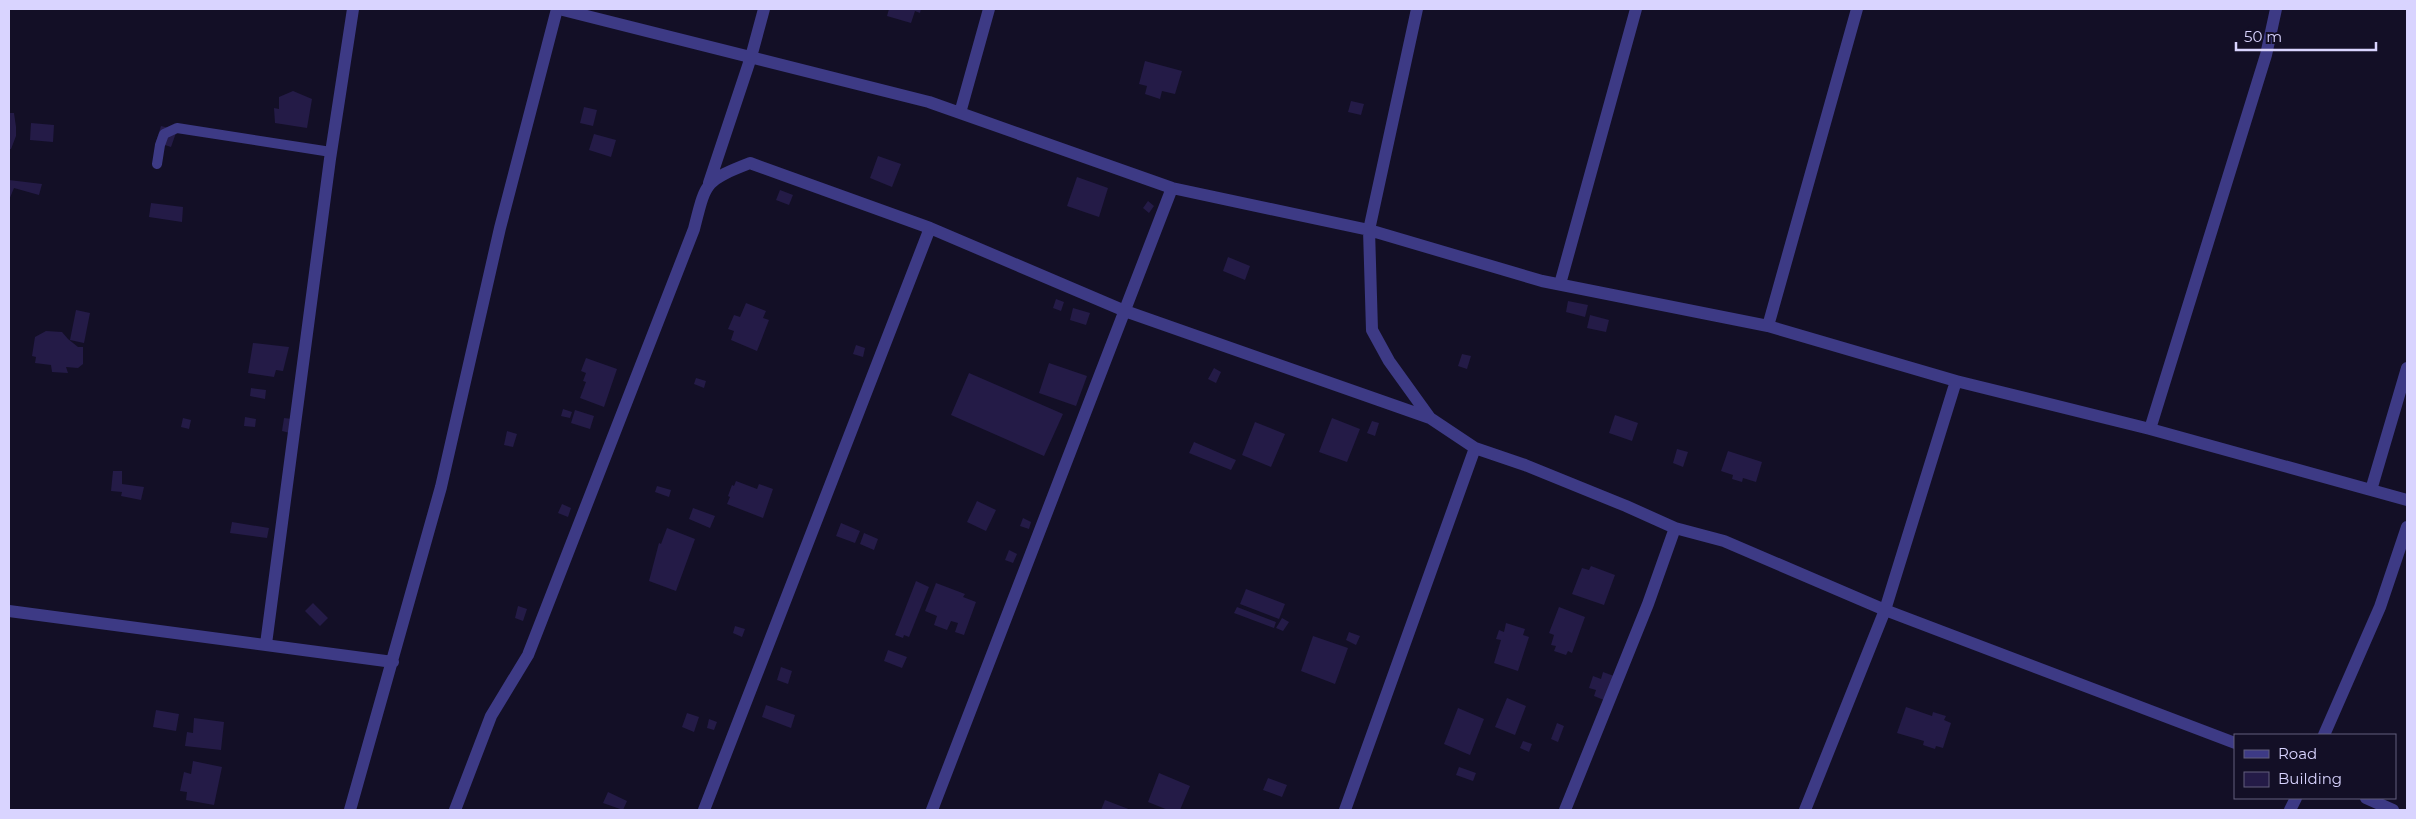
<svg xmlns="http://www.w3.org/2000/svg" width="2416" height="819" viewBox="0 0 2416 819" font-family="Montserrat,sans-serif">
<rect width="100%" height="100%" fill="#130f26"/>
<!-- building -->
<path fill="#241b47" d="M889 9H921L920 13 915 11 911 23 887 16Z
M1145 61 1182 71 1175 94 1162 91 1160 99 1145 94 1147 86 1139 84Z
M293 91 312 99 307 128 275 123 274 108 279 109V97Z
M1351 101 1364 104 1361 115 1348 112Z
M584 107 597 110 593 126 580 123Z
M9 113H14L16 127V136L11 149H9Z
M31 123 54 125 53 142 30 140Z
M161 126 177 130 171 147 156 142Z
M594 134 616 140 611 157 589 150Z
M878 156 901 164 892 187 870 178Z
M1077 177 1108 188 1099 217 1067 206Z
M9 180 42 184 39 195 14 188 9 200Z
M780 190 793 195 789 205 776 200Z
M1148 201 1154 206 1149 213 1143 208Z
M151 203 183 207 182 222 149 217Z
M1228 257 1250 266 1245 280 1223 271Z
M1056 299 1064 302 1061 311 1053 308Z
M1568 301 1588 305 1585 317 1566 312Z
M746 303 766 311 763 318 769 320 757 351 731 340 734 331 728 329 734 315 740 317Z
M1073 308 1090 313 1086 325 1070 320Z
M76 310 90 313 84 343 70 340Z
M1590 315 1609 320 1606 332 1587 328Z
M46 331 62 332 68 339 78 347H83V364L78 368 66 367 68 373 52 372 51 365 35 363 36 357 32 356 35 337Z
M253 343 289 347 283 371 276 370 274 377 248 373Z
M856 345 865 348 863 357 853 354Z
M1462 354 1471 356 1467 369 1458 366Z
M586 358 617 369 604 407 580 398 586 382 583 381 586 373 581 371Z
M1049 363 1087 376 1076 406 1039 393Z
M1214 368 1221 372 1216 383 1208 379Z
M969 373 1063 414 1044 456 951 415Z
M696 378 706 381 704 388 694 384Z
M251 388 266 390 265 399 250 396Z
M563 409 572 412 570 418 561 416Z
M575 410 594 416 590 429 571 423Z
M1615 415 1638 423 1632 441 1609 433Z
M245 417 256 419 255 427 244 426Z
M183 418 191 420 189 429 181 427Z
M284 418 292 419 290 433 282 431Z
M1332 418 1360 429 1347 462 1319 452Z
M1372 421 1379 423 1375 436 1367 433Z
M1255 422 1285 434 1271 467 1242 455Z
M507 431 517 434 513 447 504 445Z
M1194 442 1236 460 1231 470 1189 453Z
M1677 449 1688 452 1683 467 1673 463Z
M1728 451 1762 462 1756 482 1743 478 1742 482 1732 479 1733 475 1721 471Z
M113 471H122V484L144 487 141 500 121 496 122 492 111 491Z
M736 481 757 489 759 484 773 489 763 518 727 504 730 497 728 496 732 485 734 486Z
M657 486 671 490 669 497 655 492Z
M977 501 996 510 986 531 967 522Z
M562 504 571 508 568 517 558 513Z
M693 508 715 516 710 528 689 519Z
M1023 518 1031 522 1029 529 1020 526Z
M232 522 269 528 267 538 230 533Z
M841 523 860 531 855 543 836 536Z
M667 528 695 539 676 591 649 581 659 543 661 544Z
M864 533 878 539 874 550 860 544Z
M1009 550 1017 554 1013 563 1005 560Z
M1591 566 1615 575 1604 605 1572 594 1582 568 1589 570Z
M916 581 929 587 909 637 904 635 903 638 895 635Z
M936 583 965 594 963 597 976 602 964 635 955 632 958 623 951 621 947 630 934 625 937 616 925 611Z
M1246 589 1285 604 1279 619 1240 604Z
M313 603 328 618 320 626 305 611Z
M518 606 527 609 523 621 515 618Z
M1237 607 1276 622 1274 628 1234 613Z
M1559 607 1585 617 1572 653 1568 651 1566 655 1554 651 1556 646 1551 645 1554 635 1549 633Z
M1282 618 1289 622 1283 631 1276 628Z
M1506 623 1525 629 1523 635 1529 637 1518 671 1494 663 1501 640 1496 639 1499 630 1504 632Z
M735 626 745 629 742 637 733 633Z
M1349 632 1360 636 1356 645 1346 640Z
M1313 636 1348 648 1335 684 1301 671Z
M888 650 907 657 902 668 884 661Z
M781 667 792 671 788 684 777 680Z
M1603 672 1614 676 1604 700 1594 696 1596 690 1589 688 1593 676 1601 679Z
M1507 698 1526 706 1515 735 1495 727Z
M766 705 795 715 791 728 762 717Z
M1906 707 1932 716 1933 712 1946 716 1944 720 1951 723 1943 748 1936 746 1935 749 1923 745 1924 741 1897 733Z
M1458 708 1484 719 1470 755 1444 744Z
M156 710 179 714 176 731 153 727Z
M687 713 699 717 694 732 682 727Z
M194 718 224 722 221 750 185 746 187 732 193 733Z
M709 719 717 722 714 730 707 728Z
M1557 723 1564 726 1558 742 1551 739Z
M1523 741 1532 744 1529 752 1520 748Z
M193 761 222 767 214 805 186 800 187 792 180 791 184 772 191 774Z
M1459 767 1476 773 1473 781 1456 775Z
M1159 773 1190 786 1180 810H1168L1148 802Z
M1268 778 1287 785 1282 797 1263 790Z
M608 792 627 801 623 810 603 803Z
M1105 800 1131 810H1101Z"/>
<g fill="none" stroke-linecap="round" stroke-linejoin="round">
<!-- service -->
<path stroke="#3d3a85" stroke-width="10" d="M157 164 160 145 164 134 177 128 331 152"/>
<!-- minor -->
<path stroke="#3d3a85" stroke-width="12" d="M559 9 929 102 1172 188 1369 230 1542 281 1768 326 1956 381 2150 429 2407 500
M1417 9 1369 230 1372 330 1389 361 1430 418 1475 448 1525 465 1626 506 1675 528 1648 604 1565 810
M960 113 989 9
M709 183 751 57 764 9
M1560 284 1636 9
M1768 326 1857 9
M2150 429 2266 55 2276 9
M2371 490 2407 368
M1675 528 1724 541 1885 610 2235 743
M9 611 393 662
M266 644 330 159 353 9
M2324 735 2380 607 2407 527
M2366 798 2393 810
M350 810 441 487 500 228 557 9
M455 810 491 716 528 655 694 229C706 182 704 181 750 163L930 228 1125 311 1430 418
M704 810 930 228
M932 810 1172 188
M1345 810 1475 448
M1805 810 1885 610 1956 381
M2290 810 2296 798"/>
</g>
<!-- border -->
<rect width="2416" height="819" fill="none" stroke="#d9d4ff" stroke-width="20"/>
<!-- legend -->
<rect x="2234" y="734" width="162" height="65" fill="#130f26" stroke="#625e7d"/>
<rect x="2244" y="750" width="25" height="8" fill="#3d3a85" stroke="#625e7d"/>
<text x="2278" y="759" font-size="15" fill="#d9d4ff">Road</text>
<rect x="2244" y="772" width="25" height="15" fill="#241b47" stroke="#625e7d"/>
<text x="2278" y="784" font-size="15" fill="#d9d4ff">Building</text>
<!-- scale -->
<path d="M2236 42v8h140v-8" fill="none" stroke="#d9d4ff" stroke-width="2.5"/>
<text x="2244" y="42" font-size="15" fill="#d9d4ff" stroke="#130f26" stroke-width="4" paint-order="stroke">50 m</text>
</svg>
